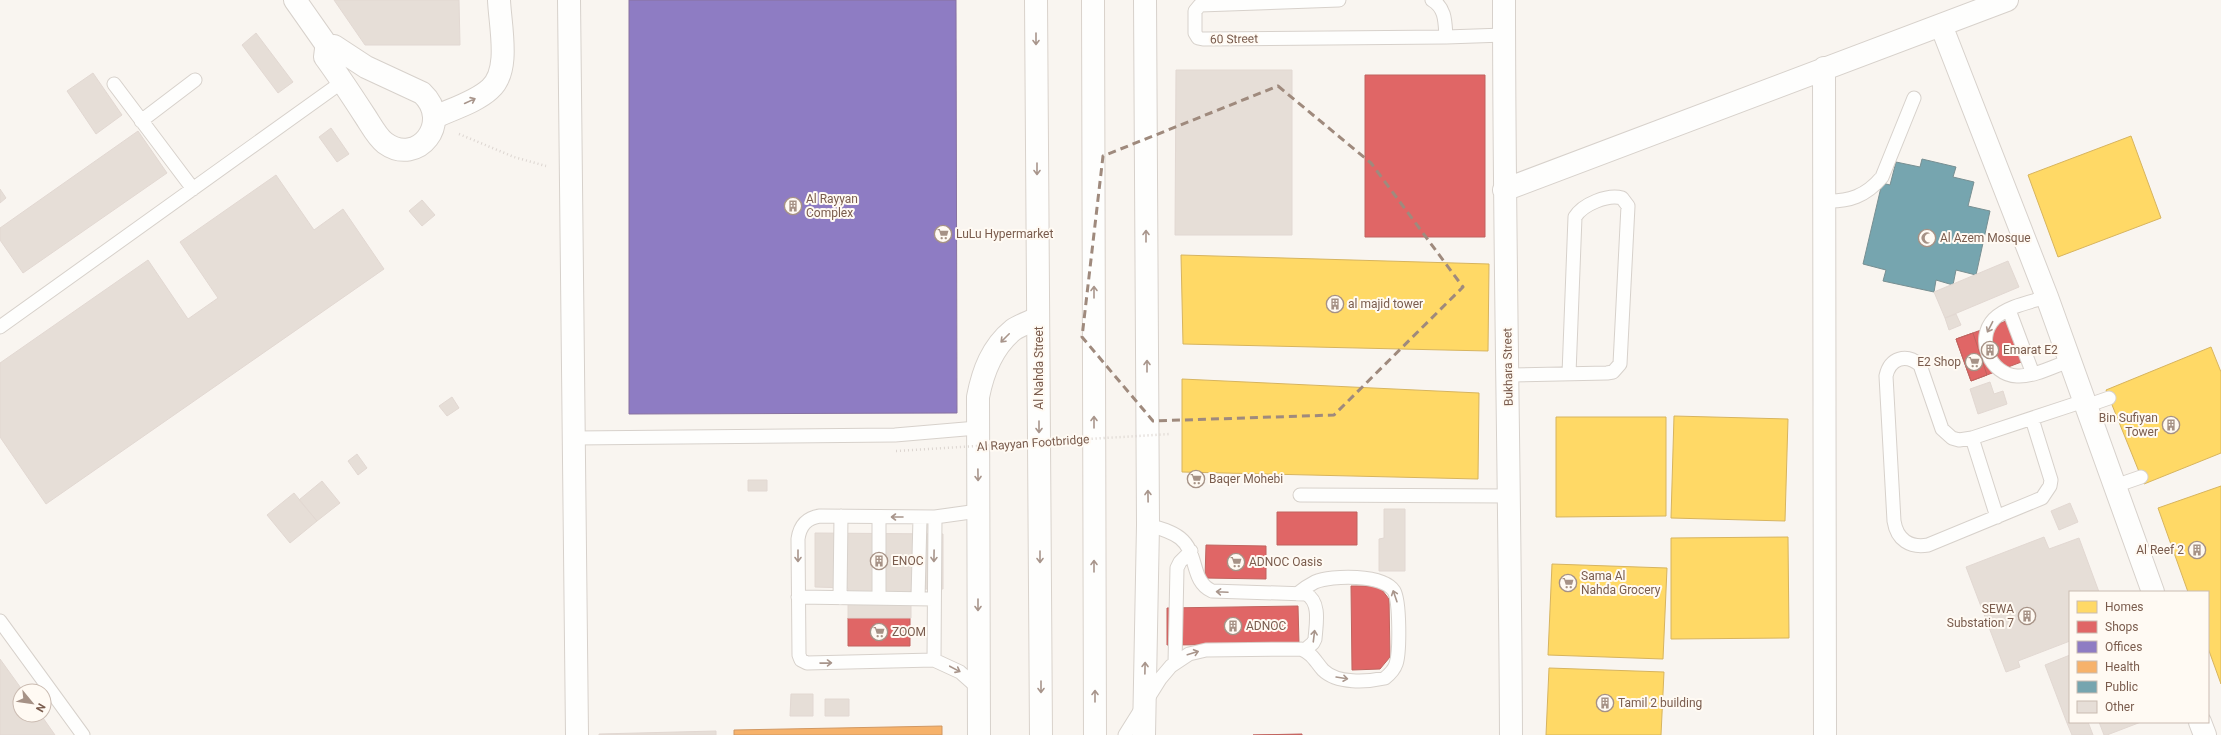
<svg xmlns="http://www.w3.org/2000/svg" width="2221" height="735" viewBox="0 0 2221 735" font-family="Roboto,sans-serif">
<rect width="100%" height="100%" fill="#f9f5f0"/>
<!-- homes -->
<path fill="#ffd966" stroke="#d7b45e" d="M2131 136 2161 218 2058 257 2028 175Z
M1181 255 1489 264 1488 351 1183 344Z
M2211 347 2221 372V453L2144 484 2106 390Z
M1182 379 1479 393 1478 479 1182 472Z
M1674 416 1788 419 1785 521 1671 518Z
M1556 417H1666V516L1556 517Z
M2221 486V684L2208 648V592H2188L2158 508Z
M1788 537 1789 638 1671 639V538Z
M1552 564 1667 568 1663 659 1548 655Z
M1549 668 1664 672 1661 735H1546Z"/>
<!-- shops -->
<path fill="#e06666" stroke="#c1635e" d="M1365 75H1485V237H1365Z
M2009 320 2024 361 1971 381 1956 339Z
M1973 333 1987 375 1971 381 1956 339Z
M1277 512H1357V545H1277Z
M1206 545 1266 546V579L1205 578Z
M1351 586H1379L1389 599 1390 657 1380 669 1352 670Z
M1298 606 1299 644 1167 645V608Z
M848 618H910V646H848Z
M1302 734V735H1253Z"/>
<!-- offices -->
<path fill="#8e7cc3" stroke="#8872a0" d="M629 0H956L957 413 629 414Z"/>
<!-- health -->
<path fill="#f6b26b" stroke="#d19862" d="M942 726V735H734V730Z"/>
<!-- public -->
<path fill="#76a5af" stroke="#778f92" d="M1922 159 1956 167 1953 177 1974 182 1968 206 1990 211 1976 275 1956 270 1953 285 1936 280 1934 292 1883 281 1886 270 1863 264 1882 183 1890 185 1896 162 1920 167Z"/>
<!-- building -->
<path fill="#e6ded7" stroke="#e2d8d2" d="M334 0H459L460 45H365Z
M256 33 293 82 278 93 242 45Z
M1176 70H1292V235H1175Z
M93 73 122 115 96 134 67 91Z
M331 128 349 154 337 162 319 137Z
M138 131 167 173 23 273 0 240V228Z
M276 175 314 230 343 209 384 269 46 504 0 437V363L148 260 188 319 218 298 180 242Z
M0 189 6 198 0 203Z
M422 200 435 215 422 226 409 211Z
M2008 261 2019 287 1945 318 1934 292Z
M1956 314 1961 325 1949 330 1945 318Z
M1990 382 1994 394 2003 391 2007 404 1978 414 1970 389Z
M452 397 459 408 447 416 439 406Z
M357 454 367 468 358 475 348 461Z
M748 480H767V491H748Z
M322 481 340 503 317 521 299 500Z
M294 493 317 521 290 543 267 515Z
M2070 503 2078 522 2059 530 2051 511Z
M1384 509H1405V571H1379V539L1384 538Z
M815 533 943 534V589H911V618H848V588L815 587Z
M2044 537 2049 549 2079 538 2099 592H2070V641L2018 661 2020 667 2006 672 1966 567Z
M2070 655V722L2067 723 2045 665Z
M0 659 23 691H20V715H41L55 735H0Z
M791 694H813V716H790Z
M825 699H849V716H825Z
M2070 722H2088L2093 735H2072L2067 723Z
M2099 722H2141L2107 735H2104Z
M716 731V735H599V734Z"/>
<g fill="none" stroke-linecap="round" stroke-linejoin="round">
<defs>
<path id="lane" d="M1339 0 1200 5 1195 11V33L1198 38 1203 39 1446 37C1445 23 1446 8 1432 0
M1446 37 1504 35
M114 84 193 189
M141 121 195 80
M1825 201C1849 202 1866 196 1882 177L1914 98
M2047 297C2031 302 2007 306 1994 319 1975 339 1990 375 2017 376 2034 377 2054 366 2069 361
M2009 310 2033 374
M0 327 342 82
M1508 375 1607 373 1613 372 1620 364 1628 206 1622 198C1608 194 1583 204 1575 217L1569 374
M2086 406 2109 398
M2032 419 2051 480 2050 486 2042 498 1928 545C1910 548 1897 540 1894 521L1886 376C1890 358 1906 353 1920 365L1942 429 1952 438 1959 440 1972 438 2084 401
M575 438 895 435 977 428
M1972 438 1997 517
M2115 486 2141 477
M1300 495 1510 496
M1297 594C1303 589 1309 585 1315 582 1332 575 1383 574 1394 591 1400 601 1400 653 1396 664 1394 670 1390 674 1385 678 1367 682 1337 684 1323 670 1315 661 1313 654 1301 649
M798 597 933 599
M840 598 841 516
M879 598V517
M918 599 920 517
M0 621 83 735
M934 660 935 517
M1175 663 1177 568 1180 562 1191 551
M978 688 960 672 934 660 807 663 801 660 799 655 798 539C800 525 807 518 820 516L935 517 978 511
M1125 735 1160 679 1171 666 1189 654 1206 650 1306 649 1313 643 1315 639C1316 625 1321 602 1306 594L1212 591C1190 581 1199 553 1180 538 1171 531 1159 528 1148 525"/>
<path id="street" d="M295 0 328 47
M569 0 577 735
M1504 0C1504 245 1510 490 1511 735
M1941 25 2047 297 2153 592
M334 46 366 67 422 93C453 122 418 167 385 143 377 137 371 125 365 116 352 96 339 76 325 57L326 49Z
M1824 68 1825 735
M435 117C452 109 476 102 490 89 511 71 500 26 499 0
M1504 190 2007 0
M2200 722 2205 735
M979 735 978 397C983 371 992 347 1013 330 1020 325 1030 322 1038 318
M1144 735 1148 525 1145 0"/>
<path id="secondary" d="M1036 0 1041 735
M1093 0 1095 735"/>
</defs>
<!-- lane casing -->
<use href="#lane" stroke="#d7d1cb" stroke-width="15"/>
<!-- street casing -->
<use href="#street" stroke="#d7d1cb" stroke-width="24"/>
<!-- secondary casing -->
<use href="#secondary" stroke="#d9d2cb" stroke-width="24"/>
<!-- path -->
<path stroke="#dcd5d0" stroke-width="2.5" stroke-dasharray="1 3" stroke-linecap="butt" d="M459 134 514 157 546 166"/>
<!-- lane -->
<use href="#lane" stroke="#fefefd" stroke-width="13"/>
<!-- street -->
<use href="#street" stroke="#fefefd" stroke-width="22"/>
<!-- secondary -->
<use href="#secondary" stroke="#fefefd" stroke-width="22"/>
<!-- path-bridge -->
<path stroke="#dcd5d0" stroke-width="2.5" stroke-dasharray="1 3" stroke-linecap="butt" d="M896 451 1170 434"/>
</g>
<!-- one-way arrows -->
<defs><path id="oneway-shaft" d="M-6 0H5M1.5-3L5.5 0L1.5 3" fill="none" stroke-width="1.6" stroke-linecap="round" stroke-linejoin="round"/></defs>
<g stroke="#a8958b">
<use href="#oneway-shaft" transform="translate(1036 39) rotate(90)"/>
<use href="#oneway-shaft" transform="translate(470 101) rotate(-25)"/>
<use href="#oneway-shaft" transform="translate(1037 169) rotate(90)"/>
<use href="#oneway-shaft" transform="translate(1146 236) rotate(-90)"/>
<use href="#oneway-shaft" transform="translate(1094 292) rotate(-90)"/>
<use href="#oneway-shaft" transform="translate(1990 327) rotate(117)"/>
<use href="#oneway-shaft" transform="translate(1005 338) rotate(135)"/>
<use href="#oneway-shaft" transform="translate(1147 366) rotate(-90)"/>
<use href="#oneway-shaft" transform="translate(1094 422) rotate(-90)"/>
<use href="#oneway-shaft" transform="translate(1039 427) rotate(90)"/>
<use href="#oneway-shaft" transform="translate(978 475) rotate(89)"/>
<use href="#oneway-shaft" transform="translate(1148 496) rotate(-91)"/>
<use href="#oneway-shaft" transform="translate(897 517) rotate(180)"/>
<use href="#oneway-shaft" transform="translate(798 556) rotate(90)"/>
<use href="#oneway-shaft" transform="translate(934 556) rotate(91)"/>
<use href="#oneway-shaft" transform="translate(1040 557) rotate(90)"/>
<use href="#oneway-shaft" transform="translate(1094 566) rotate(-90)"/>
<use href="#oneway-shaft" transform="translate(1222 592) rotate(-177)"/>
<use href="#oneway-shaft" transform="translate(1395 596) rotate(-109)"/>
<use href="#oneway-shaft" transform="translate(978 605) rotate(90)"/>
<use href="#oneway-shaft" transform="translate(1314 636) rotate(-83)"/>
<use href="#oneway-shaft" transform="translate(1193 653) rotate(-17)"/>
<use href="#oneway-shaft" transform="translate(826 663) rotate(-1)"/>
<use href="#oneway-shaft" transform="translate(1145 668) rotate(-89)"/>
<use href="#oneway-shaft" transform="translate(955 669) rotate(28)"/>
<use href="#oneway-shaft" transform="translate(1342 678) rotate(9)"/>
<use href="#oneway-shaft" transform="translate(1041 687) rotate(90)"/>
<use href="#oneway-shaft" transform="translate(1095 696) rotate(-90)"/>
</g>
<!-- marked area -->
<path fill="none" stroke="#9f8a7d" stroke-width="3" stroke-dasharray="8 5" stroke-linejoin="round" d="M1278 86 1371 163 1463 287 1334 415 1153 421 1082 337 1103 156Z"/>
<!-- icons -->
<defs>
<symbol id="building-ring" viewBox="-11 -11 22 22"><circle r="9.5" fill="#fffaf3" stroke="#a69286" stroke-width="1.5"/><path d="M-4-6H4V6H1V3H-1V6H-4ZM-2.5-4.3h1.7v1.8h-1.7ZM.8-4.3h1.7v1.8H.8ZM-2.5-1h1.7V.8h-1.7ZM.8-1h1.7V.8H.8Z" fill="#a69286"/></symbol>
<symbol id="supermarket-ring" viewBox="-11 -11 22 22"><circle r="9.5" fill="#fffaf3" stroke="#a69286" stroke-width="1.5"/><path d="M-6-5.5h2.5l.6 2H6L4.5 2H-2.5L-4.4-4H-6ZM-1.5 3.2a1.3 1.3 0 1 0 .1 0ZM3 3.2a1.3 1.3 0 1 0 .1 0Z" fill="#a69286"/></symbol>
<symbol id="mosque-ring" viewBox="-11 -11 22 22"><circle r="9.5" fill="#fffaf3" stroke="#a69286" stroke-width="1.5"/><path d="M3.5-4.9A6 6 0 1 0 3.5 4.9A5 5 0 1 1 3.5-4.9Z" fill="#a69286"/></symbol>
</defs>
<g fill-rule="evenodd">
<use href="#building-ring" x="783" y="196" width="20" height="20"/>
<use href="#supermarket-ring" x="933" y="224" width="20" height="20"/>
<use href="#mosque-ring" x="1917" y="228" width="20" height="20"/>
<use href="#building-ring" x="1325" y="294" width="20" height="20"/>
<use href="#building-ring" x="1980" y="340" width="20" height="20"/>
<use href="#supermarket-ring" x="1964" y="352" width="20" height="20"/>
<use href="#building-ring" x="2161" y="415" width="20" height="20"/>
<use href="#supermarket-ring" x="1186" y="469" width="20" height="20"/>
<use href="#building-ring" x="2187" y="540" width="20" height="20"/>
<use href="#building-ring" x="869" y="551" width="20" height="20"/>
<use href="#supermarket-ring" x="1226" y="552" width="20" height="20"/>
<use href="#supermarket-ring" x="1558" y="573" width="20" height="20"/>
<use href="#building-ring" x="2017" y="606" width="20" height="20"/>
<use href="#building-ring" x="1223" y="616" width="20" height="20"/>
<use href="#supermarket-ring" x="869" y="622" width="20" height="20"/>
<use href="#building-ring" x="1595" y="693" width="20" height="20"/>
</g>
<g text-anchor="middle" stroke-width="4" stroke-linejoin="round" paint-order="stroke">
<!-- street labels -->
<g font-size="12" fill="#7a5c4d" stroke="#fffaf3">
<text transform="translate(1234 39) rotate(-1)" y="4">60 Street</text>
<text transform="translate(1508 367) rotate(-91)" y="4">Bukhara Street</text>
<text transform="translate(1039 368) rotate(-90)" y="4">Al Nahda Street</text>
<text transform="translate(1033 443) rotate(-4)" y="4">Al Rayyan Footbridge</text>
</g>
<!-- poi labels -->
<g font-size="12" fill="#7a5c4d" stroke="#fffaf3" text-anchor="start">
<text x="806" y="203">Al Rayyan<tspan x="806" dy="14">Complex</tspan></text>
<text x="956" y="238">LuLu Hypermarket</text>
<text x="1940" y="242">Al Azem Mosque</text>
<text x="1348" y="308">al majid tower</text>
<text x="2003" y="354">Emarat E2</text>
<text x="1961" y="366" text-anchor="end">E2 Shop</text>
<text x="2158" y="422" text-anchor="end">Bin Sufiyan<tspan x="2158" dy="14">Tower</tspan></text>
<text x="1209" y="483">Baqer Mohebi</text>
<text x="2184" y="554" text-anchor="end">Al Reef 2</text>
<text x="892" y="565">ENOC</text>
<text x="1249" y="566">ADNOC Oasis</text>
<text x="1581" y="580">Sama Al<tspan x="1581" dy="14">Nahda Grocery</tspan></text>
<text x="2014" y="613" text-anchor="end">SEWA<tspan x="2014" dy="14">Substation 7</tspan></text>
<text x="1246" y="630">ADNOC</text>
<text x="892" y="636">ZOOM</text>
<text x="1618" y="707">Tamil 2 building</text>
</g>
</g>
<!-- legend -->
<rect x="2069" y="591" width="140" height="132" fill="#fffaf3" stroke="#cabbb1"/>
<rect x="2077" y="601" width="20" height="12" fill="#ffd966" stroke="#cabbb1"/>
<text x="2105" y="611" font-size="12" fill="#7a5c4d">Homes</text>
<rect x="2077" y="621" width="20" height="12" fill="#e06666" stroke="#cabbb1"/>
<text x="2105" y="631" font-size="12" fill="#7a5c4d">Shops</text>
<rect x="2077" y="641" width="20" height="12" fill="#8e7cc3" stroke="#cabbb1"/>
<text x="2105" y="651" font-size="12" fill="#7a5c4d">Offices</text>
<rect x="2077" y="661" width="20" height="12" fill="#f6b26b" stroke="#cabbb1"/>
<text x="2105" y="671" font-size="12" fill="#7a5c4d">Health</text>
<rect x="2077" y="681" width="20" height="12" fill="#76a5af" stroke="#cabbb1"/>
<text x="2105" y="691" font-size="12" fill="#7a5c4d">Public</text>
<rect x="2077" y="701" width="20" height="12" fill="#e6ded7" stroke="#cabbb1"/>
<text x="2105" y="711" font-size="12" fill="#7a5c4d">Other</text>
<!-- north arrow -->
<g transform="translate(32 703) rotate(119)"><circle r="19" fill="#fffaf3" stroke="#cabbb1"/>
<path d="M0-3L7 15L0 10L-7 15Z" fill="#a69286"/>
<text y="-6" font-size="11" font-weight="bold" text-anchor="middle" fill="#7a5c4d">N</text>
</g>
</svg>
